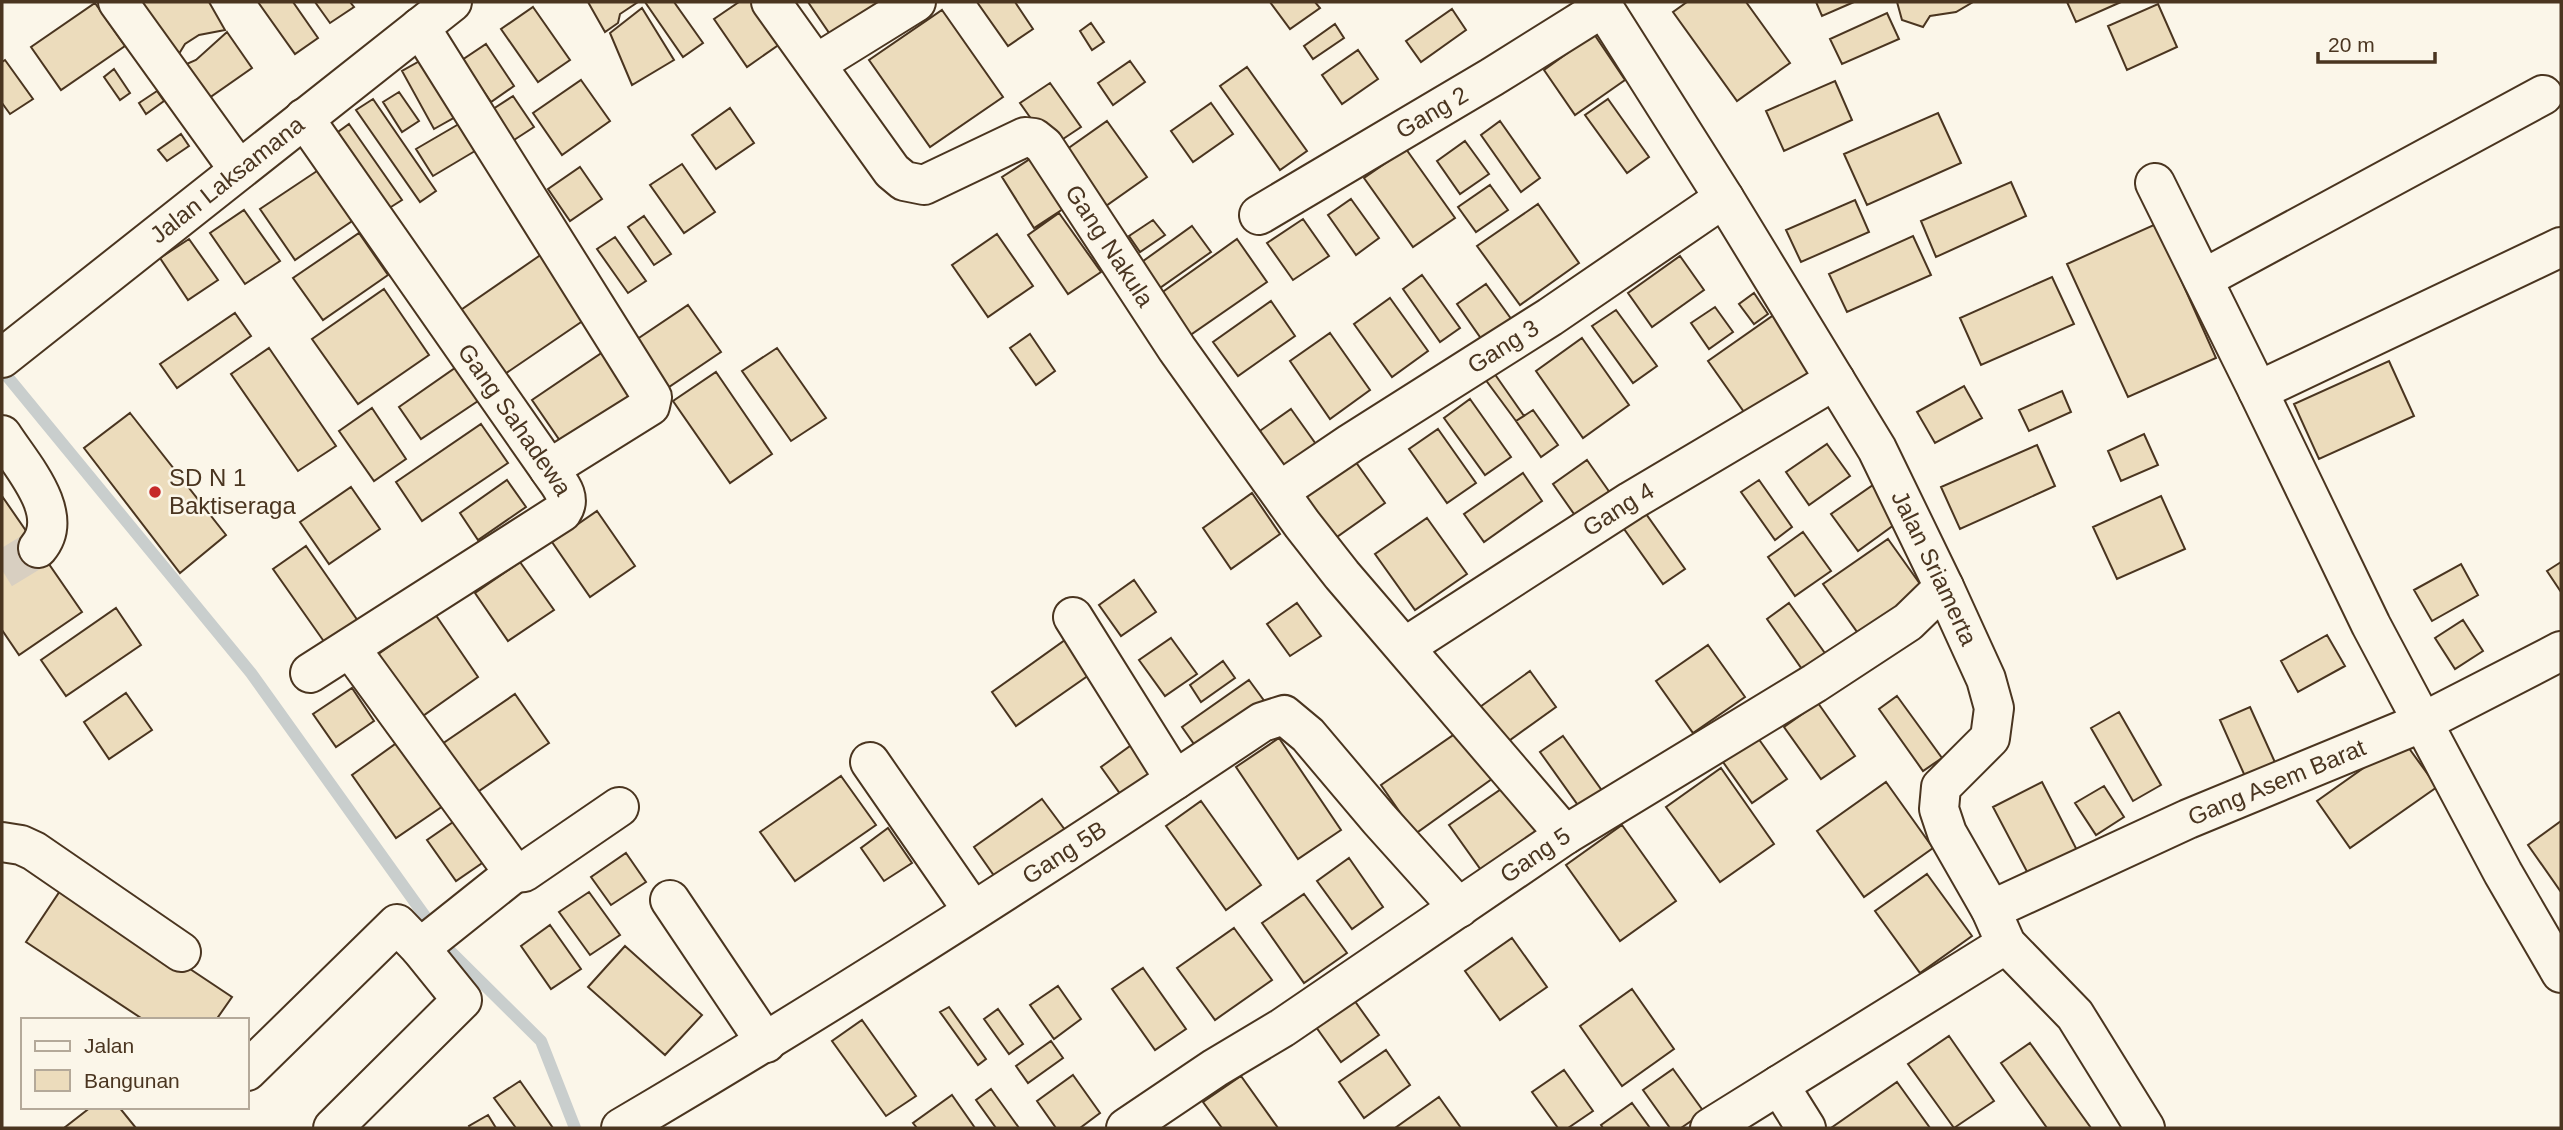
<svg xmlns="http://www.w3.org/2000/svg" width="2563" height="1130" viewBox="0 0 2563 1130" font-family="Arial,sans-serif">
<rect width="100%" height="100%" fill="#fbf6e9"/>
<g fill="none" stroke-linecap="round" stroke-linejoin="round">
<!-- stream -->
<path stroke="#c9cecd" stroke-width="12" d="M2 370 251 673 427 919
M448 949 541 1041 575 1128"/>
</g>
<!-- building -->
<path fill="#ecdcbc" stroke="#4a3520" stroke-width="2" d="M126 2H209L225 30 199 35 185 44 174 62Z
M258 2H293L318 38 295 54Z
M315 2H350L354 7 330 23Z
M588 2H638L620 14 618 23 605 32Z
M645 2H674L703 43 683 57Z
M739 2H766L790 37 747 67 714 19Z
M808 2H896L836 43Z
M977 2H1015L1033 29 1008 46Z
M1270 2H1315L1320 8 1290 29Z
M1687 2H1746L1790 63 1737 101 1673 12Z
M1816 2H1854L1822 16Z
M1897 2H1973L1956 12 1930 16 1923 27 1902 20Z
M2067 2H2121L2076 22Z
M95 3 125 46 61 90 31 47Z
M2158 4 2177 47 2127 70 2108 26Z
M533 7 570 60 538 82 501 29Z
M642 8 674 60 632 85 610 33Z
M1452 9 1466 30 1421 62 1406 41Z
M942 10 1003 97 930 147 869 60Z
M1887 13 1899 39 1842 64 1830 39Z
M1091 23 1104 42 1092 50 1080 31Z
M1335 24 1344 38 1313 59 1304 46Z
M227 32 252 68 199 105 173 70 196 60Z
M1594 34 1625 80 1575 115 1544 70Z
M486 44 514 86 491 102 462 60Z
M1358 50 1378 79 1342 104 1322 75Z
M425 58 457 116 434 129 402 71Z
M5 60 33 99 10 114 2 103V62Z
M1130 61 1145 82 1113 105 1098 83Z
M1247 67 1307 151 1280 170 1220 86Z
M114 69 130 93 120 100 104 77Z
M581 80 610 121 562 155 533 113Z
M1835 81 1852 120 1784 151 1766 111Z
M1050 83 1081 127 1051 147 1020 103Z
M157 91 164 101 146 114 139 103Z
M399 92 419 121 402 132 383 102Z
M513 96 534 127 511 142 490 111Z
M373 99 436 191 420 202 356 110Z
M1608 99 1649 157 1627 173 1585 115Z
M1211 103 1233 134 1193 162 1171 131Z
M730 108 754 143 716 169 692 135Z
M1938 113 1961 163 1867 205 1844 154Z
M464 121 480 148 433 176 416 149Z
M1107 121 1147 177 1103 208 1063 152Z
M1500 121 1540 178 1521 192 1481 135Z
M349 124 402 200 383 212 331 137Z
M181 134 189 146 167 161 158 150Z
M1465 141 1489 174 1460 194 1437 161Z
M1406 149 1455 218 1413 247 1364 178Z
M1030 159 1063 209 1034 228 1002 177Z
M682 164 715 212 684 233 650 185Z
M326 165 361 215 295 260 260 209Z
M580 167 602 199 570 221 548 189Z
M2011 182 2026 216 1936 257 1921 221Z
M1490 185 1508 210 1476 232 1458 207Z
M1351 199 1379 238 1356 255 1328 215Z
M1855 200 1869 232 1801 262 1786 230Z
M1538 204 1579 263 1520 305 1477 246Z
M244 210 280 261 245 284 210 233Z
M1059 213 1101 272 1068 294 1028 235Z
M644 216 671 254 654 265 628 227Z
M1303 219 1329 256 1293 280 1267 243Z
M1153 220 1165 235 1140 252 1129 236Z
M2156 224 2216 358 2128 397 2067 264Z
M1192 226 1211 252 1157 290 1139 264Z
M359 233 388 275 323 320 293 278Z
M997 234 1033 286 988 317 952 265Z
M1913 236 1931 275 1847 312 1829 274Z
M615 237 646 281 628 293 597 249Z
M189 239 218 280 188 300 160 258Z
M1237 239 1267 282 1186 338 1157 296Z
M542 254 587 318 499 378 455 314Z
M1680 256 1704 290 1652 327 1628 293Z
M1422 275 1460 328 1440 342 1403 289Z
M2052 277 2074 324 1981 365 1960 318Z
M1486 284 1517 327 1487 347 1457 304Z
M384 289 429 355 358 404 312 339Z
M1754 293 1768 314 1754 324 1739 304Z
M1390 298 1428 351 1392 377 1354 324Z
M1271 301 1295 336 1238 376 1213 342Z
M688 305 721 352 660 393 627 346Z
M1715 307 1733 332 1709 349 1691 323Z
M1782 309 1823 367 1749 419 1708 361Z
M1616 310 1657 366 1633 383 1592 326Z
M235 313 251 336 177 388 160 364Z
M1330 333 1370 390 1330 419 1290 361Z
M1030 334 1055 371 1036 385 1010 348Z
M1582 338 1629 405 1583 438 1536 371Z
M269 348 336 446 298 471 231 374Z
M777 348 826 418 791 441 742 371Z
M603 352 636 399 565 448 532 400Z
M2389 361 2414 416 2319 459 2294 404Z
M455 368 478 401 421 439 399 407Z
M716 372 772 454 730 483 673 401Z
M1494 373 1524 416 1516 421 1485 379Z
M1964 386 1982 418 1935 443 1917 412Z
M2062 391 2071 412 2029 431 2019 410Z
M1470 399 1511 457 1485 475 1444 418Z
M372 408 406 459 374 481 339 431Z
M1291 409 1318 447 1274 478 1247 440Z
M1533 410 1558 445 1541 457 1516 421Z
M130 413 226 535 180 573 84 448Z
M481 424 508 463 422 521 396 482Z
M1438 429 1476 483 1447 503 1409 449Z
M2144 434 2158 465 2121 481 2108 451Z
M1827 444 1850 476 1809 505 1786 472Z
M2037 445 2055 486 1960 529 1941 487Z
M1587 460 1615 500 1581 524 1553 484Z
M1355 461 1385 503 1334 539 1304 497Z
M1523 473 1542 501 1484 542 1464 514Z
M507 480 526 507 478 540 460 513Z
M1759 480 1792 527 1775 540 1741 492Z
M1873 485 1898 522 1858 551 1831 514Z
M351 487 380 529 329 564 300 522Z
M1252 493 1280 534 1231 569 1203 528Z
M2 496 82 612 19 655 2 630Z
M2161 496 2185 549 2117 579 2093 527Z
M1639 504 1685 569 1663 584 1617 519Z
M597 511 635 566 590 597 552 542Z
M1427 518 1467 574 1415 610 1375 554Z
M1803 532 1831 571 1795 596 1768 557Z
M1888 539 1925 591 1860 636 1823 584Z
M306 546 358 621 325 643 273 569Z
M520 562 554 610 508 641 475 593Z
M2561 562V592L2547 571Z
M2461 564 2478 595 2432 621 2414 590Z
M1134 580 1156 612 1121 636 1099 605Z
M1297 603 1321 636 1290 656 1267 624Z
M1789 603 1827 656 1804 672 1767 619Z
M116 608 141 645 66 696 41 660Z
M435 614 478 677 420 718 377 655Z
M2463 620 2483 651 2455 669 2435 638Z
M2327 635 2345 666 2298 692 2281 661Z
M1171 638 1197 674 1165 696 1139 660Z
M1065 640 1089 675 1016 726 992 692Z
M1708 645 1745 697 1693 733 1656 681Z
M1223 661 1235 678 1201 702 1190 685Z
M1530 671 1556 707 1499 748 1473 712Z
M1249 680 1268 706 1201 754 1182 727Z
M352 688 374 721 336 747 313 714Z
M126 693 152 730 109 759 84 722Z
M515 694 549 743 476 793 442 744Z
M1897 696 1942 758 1923 771 1879 709Z
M1818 703 1855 756 1821 779 1784 727Z
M2250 707 2278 769 2248 783 2220 720Z
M2119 712 2161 785 2133 801 2091 728Z
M1462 729 1496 776 1415 834 1381 785Z
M1563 736 1603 792 1580 808 1540 752Z
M1279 738 1341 830 1298 859 1236 767Z
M1758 738 1787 779 1752 803 1723 762Z
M2403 740 2437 787 2350 848 2317 801Z
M1137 741 1157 769 1121 795 1101 767Z
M398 742 443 806 396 838 352 775Z
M1721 768 1774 844 1720 882 1666 807Z
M841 776 876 825 795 881 760 832Z
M1886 782 1933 848 1864 897 1817 831Z
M2042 782 2082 860 2034 885 1993 807Z
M1510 783 1547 835 1486 877 1449 825Z
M2104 786 2124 817 2096 835 2075 803Z
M1042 799 1071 838 1002 887 974 847Z
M1201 801 1261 885 1226 910 1166 826Z
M459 818 488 859 456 881 427 840Z
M2561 821V892L2528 845Z
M1622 825 1676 901 1620 941 1566 865Z
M888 828 912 863 884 881 861 848Z
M626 853 646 882 611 905 591 877Z
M1349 858 1383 907 1352 929 1317 881Z
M1927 874 1972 936 1920 973 1875 911Z
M64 885 232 997 216 1020H144L26 942Z
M589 892 620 935 590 955 559 912Z
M1304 894 1347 953 1304 983 1262 923Z
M550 925 581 969 551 989 521 946Z
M1234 928 1272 980 1215 1020 1177 968Z
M1512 938 1547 987 1500 1020 1465 971Z
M625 946 702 1015 665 1055 588 987Z
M1143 968 1186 1029 1155 1050 1112 989Z
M1058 986 1081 1019 1054 1039 1030 1005Z
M1632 989 1674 1049 1622 1086 1580 1026Z
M1354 1000 1379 1035 1341 1062 1316 1027Z
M949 1007 986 1059 978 1065 940 1012Z
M998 1009 1023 1044 1009 1054 984 1019Z
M862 1020 916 1096 886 1116 832 1041Z
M1949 1036 1994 1101 1954 1128 1908 1064Z
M1051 1041 1063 1058 1028 1083 1016 1066Z
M2030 1043 2091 1128H2047L2001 1063Z
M1386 1050 1410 1085 1364 1118 1339 1082Z
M1673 1069 1704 1112 1681 1128H1670L1643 1090Z
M1564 1070 1593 1111 1568 1128H1558L1532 1092Z
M1073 1075 1100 1113 1080 1128H1056L1037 1101Z
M1241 1076 1278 1128H1222L1203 1102Z
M520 1081 553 1128H516L494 1098Z
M1897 1082 1930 1128H1831Z
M991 1089 1019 1128H996L976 1100Z
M952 1095 975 1128H917L913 1123Z
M1439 1097 1461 1128H1395Z
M1632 1103 1650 1128H1603L1601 1125Z
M91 1107H119L136 1128H64Z
M488 1115 496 1128H470L469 1126Z"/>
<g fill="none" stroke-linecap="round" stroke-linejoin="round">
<!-- minor-tunnel -->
<path stroke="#d8cfc1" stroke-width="38" stroke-dasharray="38 19" stroke-linecap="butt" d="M2 570 38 548"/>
<defs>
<g id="minor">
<path d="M118 2 239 170"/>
<path id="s1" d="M771 2 892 171 904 181 924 185 1025 137 1034 138 1044 146 1177 349 1302 524 1342 575 1565 835"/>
<path id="s2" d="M1600 2 1724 198 1877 449 1944 587 1986 679 1994 708 1990 738 1941 787 1939 809 1947 833 1991 910 2006 944 2075 1015 2145 1128"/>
<path d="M420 27 652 397 650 406 549 469"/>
<path d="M816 64 916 2"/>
<path id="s3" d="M304 118 549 469C558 483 573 496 562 512L310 673"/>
<path d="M2155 183 2258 391 2371 625 2503 873 2561 973"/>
<path id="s4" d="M1259 215 1492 77 1604 7"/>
<path d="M2203 279 2543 95"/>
<path d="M2258 391 2561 247"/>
<path d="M2 435C21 465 67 514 38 548"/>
<path id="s5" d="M1280 491 1351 443 1550 317 1724 198"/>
<path d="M1073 617 1175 780"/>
<path id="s6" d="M1405 647 1631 501 1835 380"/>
<path d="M350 648 514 873 524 872 619 807"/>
<path d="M870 762 973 911"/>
<path d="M2 842 21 845 34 851 181 952"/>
<path d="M670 900 766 1043"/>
<path id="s7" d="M1991 910 2188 819 2423 722 2561 651"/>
<path d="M247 1071 397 924 420 948 514 873"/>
<path d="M1779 1085 1806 1128"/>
<path d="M333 1128 462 1000 420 948"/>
<path id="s8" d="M621 1128C839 1000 1052 863 1262 722L1284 715 1308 735 1379 819 1459 908"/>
<path id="s9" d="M1126 1128 1215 1068 1282 1028 1565 835 1815 683 1908 622 1944 587"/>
<path d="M1710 1128 2006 944"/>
</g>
<g id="major">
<path id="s10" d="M2 358 452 2"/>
</g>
</defs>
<!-- minor casing -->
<use href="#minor" stroke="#4a3520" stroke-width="42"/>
<!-- major casing -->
<use href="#major" stroke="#4a3520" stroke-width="42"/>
<!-- minor -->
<use href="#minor" stroke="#fbf6e9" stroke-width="38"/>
<!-- major -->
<use href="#major" stroke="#fbf6e9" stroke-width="38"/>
</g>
<!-- markers -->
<circle fill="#c62828" stroke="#fbf6e9" stroke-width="2.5" cx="155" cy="492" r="7"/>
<g text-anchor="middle" stroke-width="5" stroke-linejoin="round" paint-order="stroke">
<!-- street labels -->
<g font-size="24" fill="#4a3520" stroke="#fbf6e9">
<text dy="8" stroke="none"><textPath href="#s4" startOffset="201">Gang 2</textPath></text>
<text dy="8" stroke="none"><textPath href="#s10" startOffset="287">Jalan Laksamana</textPath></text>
<text dy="8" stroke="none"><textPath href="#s1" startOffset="497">Gang Nakula</textPath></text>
<text dy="8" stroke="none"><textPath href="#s5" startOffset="266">Gang 3</textPath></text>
<text dy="8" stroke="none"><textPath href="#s3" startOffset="368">Gang Sahadewa</textPath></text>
<text dy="8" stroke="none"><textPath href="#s6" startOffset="254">Gang 4</textPath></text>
<text dy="8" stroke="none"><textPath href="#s2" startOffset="658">Jalan Sriamerta</textPath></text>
<text dy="8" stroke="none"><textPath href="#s7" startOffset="313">Gang Asem Barat</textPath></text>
<text dy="8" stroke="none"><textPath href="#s8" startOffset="522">Gang 5B</textPath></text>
<text dy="8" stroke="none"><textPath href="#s9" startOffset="492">Gang 5</textPath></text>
</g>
<!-- poi labels -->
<g font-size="24" fill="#4a3520" stroke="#fbf6e9" text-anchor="start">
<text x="169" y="486">SD N 1<tspan x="169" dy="28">Baktiseraga</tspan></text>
</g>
</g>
<!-- border -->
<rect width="2563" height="1130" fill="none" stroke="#4a3520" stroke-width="7"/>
<!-- legend -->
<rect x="21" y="1018" width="228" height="91" fill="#fbf6e9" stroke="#b4a999" stroke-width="2"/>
<rect x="35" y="1041" width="35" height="10" fill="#fbf6e9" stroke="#b4a999" stroke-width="2"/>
<text x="84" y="1053" font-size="21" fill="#4a3520">Jalan</text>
<rect x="35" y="1070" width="35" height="21" fill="#ecdcbc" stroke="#b4a999" stroke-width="2"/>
<text x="84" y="1088" font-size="21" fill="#4a3520">Bangunan</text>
<!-- scale -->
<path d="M2318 52v10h117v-10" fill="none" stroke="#4a3520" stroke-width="3.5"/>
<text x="2328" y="52" font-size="21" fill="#4a3520" stroke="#fbf6e9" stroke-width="5" paint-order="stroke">20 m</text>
</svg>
